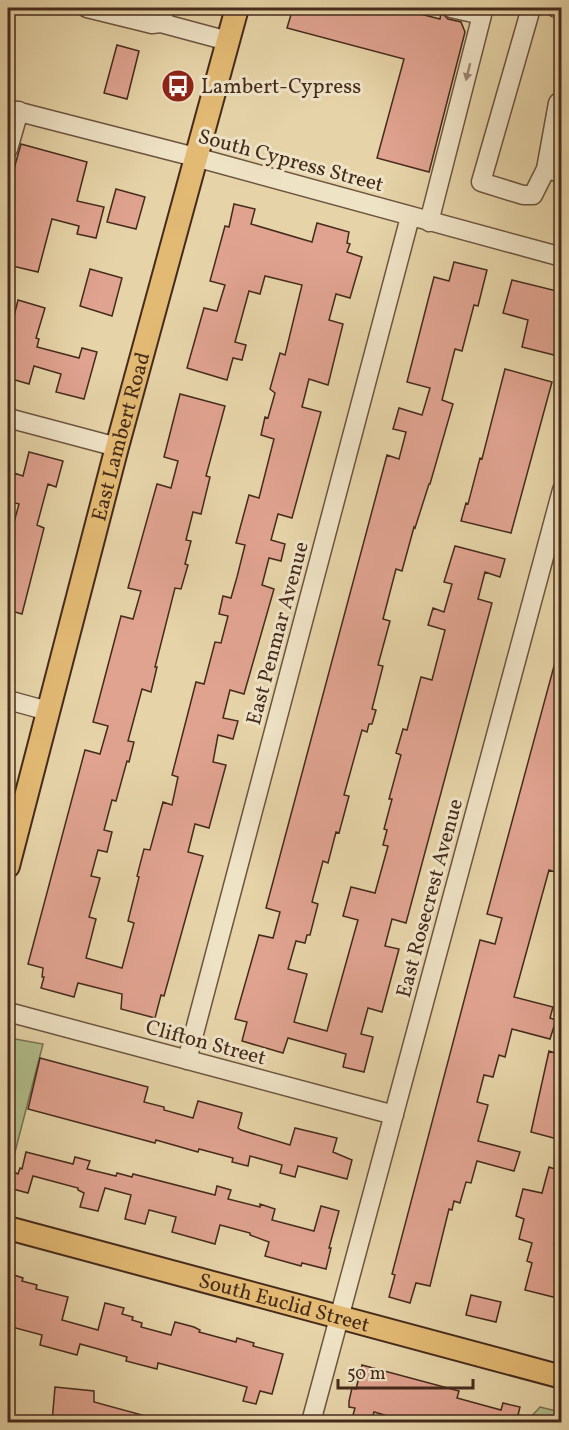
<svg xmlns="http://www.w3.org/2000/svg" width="569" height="1430" viewBox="0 0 569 1430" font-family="Vollkorn,serif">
<rect width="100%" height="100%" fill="#e6d4a8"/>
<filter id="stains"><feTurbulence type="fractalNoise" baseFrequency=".00333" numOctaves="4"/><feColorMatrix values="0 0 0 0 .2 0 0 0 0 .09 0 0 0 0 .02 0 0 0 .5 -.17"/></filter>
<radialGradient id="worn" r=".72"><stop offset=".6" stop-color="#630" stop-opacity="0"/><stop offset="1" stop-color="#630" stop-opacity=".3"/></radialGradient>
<!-- green -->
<path fill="#b1bd8b" stroke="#7b7454" stroke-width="1.5" d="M15 1039 43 1044 8 1179V1044Z
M540 1407 561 1412V1422H526Z"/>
<!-- building -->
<path fill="#e0a390" stroke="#452b1c" stroke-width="1.5" d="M293 8H397L440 19 441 12 448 19 461 22 465 32 429 172 377 158 404 59 287 28Z
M117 45 139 51 127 99 104 93Z
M21 144 87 162 77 201 104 207 96 238 77 234 79 226 52 219 38 272 8 265V190Z
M116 189 145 197 136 229 107 222Z
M234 204 255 209 251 224 312 242 317 223 349 232 347 243 350 244 347 252 362 257 350 298 336 294 329 320 343 324 328 385 309 379 302 407 321 412 292 518 278 514 271 540 285 544 281 561 269 558 262 585 274 589 244 694 230 690 223 718 238 721 233 739 218 735 213 762 226 765 209 828 195 824 188 852 203 856 164 996 161 995 155 1018 121 1009 122 994 78 983 74 997 41 988 44 977H42L43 968 28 964 85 750 100 754 108 726 93 722 121 616 133 619 141 591 128 588 157 484 171 488 178 461 164 457 180 394 225 406 206 476 210 477 201 514 193 512 186 540 191 541 185 564 188 565 181 589 175 588 155 667H157L151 692 142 689 128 741 134 742 129 762 127 761 116 801 112 800 104 830 112 832 107 852 98 850 91 876 100 878 89 917 96 919 86 958 122 968 134 923 128 921 139 877 137 876 144 849 150 850 163 802 172 805 178 777 172 775 196 682 204 684 215 642 221 643 228 616 219 614 223 596 231 598 237 577 245 545 236 543 249 495 259 498 274 439 261 435 265 417 268 418 275 393 270 389 280 353 285 355 302 285 265 276 260 294 249 291 235 342 246 345 242 360 233 358 227 380 187 368 204 308 217 311 225 285 210 281 225 226 229 227Z
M454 262 487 270 478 306 474 305 462 351 455 349 442 400 453 404 430 484H429L415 528 414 527 402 571 396 569 383 619 390 621 378 665 383 666 372 709 376 710 372 724H369L367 732 362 730 344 795 349 796 339 833 336 832 328 863 323 861 312 902 318 904 310 935H307L305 943 296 941 288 969 307 974 294 1022 327 1031 358 920 343 916 351 887 375 893 388 846 383 845 387 830 384 829 392 799H389L401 755 396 753 403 729 407 730 421 677 432 680 445 630 428 625 433 608 444 612 452 584 444 582 455 546 505 559 500 577 485 572 478 599 492 603 406 923 392 919 385 946 399 949 382 1012 368 1008 361 1034 373 1037 364 1072 343 1067 346 1054 288 1038 283 1053 242 1041 247 1022 235 1019 259 935 273 938 280 912 266 908 387 455 399 459 406 432 393 429 399 408 422 415 430 388 407 382 434 277 449 281Z
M90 269 122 278 112 316 80 306Z
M512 280 561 292V342L558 356 522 347 528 320 503 313Z
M18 300 45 308 36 338 39 339 37 347 79 358 82 348 97 352 84 399 56 392 61 374 34 366 29 384 8 378V340Z
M505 369 552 382 511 533 461 521 466 503 468 504 480 458 482 459Z
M29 452 63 461 56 487 48 484 37 525 44 528 22 614 8 610V544L19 504 8 501V497L14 473 23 476Z
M557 655H561V836L558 849 561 850V859L558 873 549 870 514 997 553 1007 550 1018 556 1020 550 1039 512 1029 505 1057 499 1055 493 1077 484 1075 477 1102 488 1105 478 1141 520 1152 514 1171 477 1161 471 1183 466 1182 460 1203 454 1201 452 1210 449 1209 430 1286 416 1283 410 1303 389 1297 395 1275 392 1274 480 940 495 944 502 918 487 914Z
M549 1051 561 1055V1140L531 1132Z
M40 1058 148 1087 144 1102 164 1107V1110L193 1118 198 1101 242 1113 238 1128 241 1130 290 1145 295 1128 337 1138 333 1152 352 1160 347 1179 298 1166 295 1177 280 1173 282 1165 250 1156 248 1166 232 1162 233 1158 199 1149 198 1152 156 1140 155 1143 28 1109Z
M26 1152 73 1164 75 1157 90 1161 87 1169 116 1176 117 1173 132 1177 133 1174 215 1195 217 1186 231 1190 228 1199 260 1207V1204L275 1209 272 1220 314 1231 321 1206 339 1211 329 1248H331L326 1269 302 1263 301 1266 265 1256 269 1242 250 1235V1233L220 1225 215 1244 172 1232 176 1217 149 1210 145 1224 125 1219 131 1195 105 1188 98 1211 80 1207 84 1193 78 1190V1188L33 1176 28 1193 9 1188 14 1172 18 1174 20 1168 22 1169Z
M549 1167 561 1171V1219L554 1244 561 1246 555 1276 561 1278V1299L525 1290 532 1263 527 1261 532 1243 519 1239 524 1219 516 1216 523 1189 542 1193Z
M8 1273 23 1278 22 1281 37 1285 36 1289 68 1297 62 1320 98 1330 105 1303 124 1308 122 1314 133 1317 132 1320 142 1323 141 1327 171 1335 175 1322 194 1327 200 1330 199 1332 236 1342 237 1338 254 1343 253 1346 283 1354 272 1394 260 1391 256 1404 243 1401 247 1387 225 1381 158 1363 157 1369 126 1361 127 1357 80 1344 77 1355 40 1345 42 1335 8 1326Z
M471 1295 501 1302 496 1322 466 1315Z
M362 1365 459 1391 457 1398 501 1410 503 1403 520 1407 518 1415 530 1418V1422H402V1420L374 1412 371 1422H351L355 1408 349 1407V1401L352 1388 356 1389Z
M55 1387 94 1391V1402L153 1418 152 1422H52Z"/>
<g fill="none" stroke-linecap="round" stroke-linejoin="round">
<defs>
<path id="minor" d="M87 8 152 24 161 23
M165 8 161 23 228 41
M531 8 481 182 523 195H533L546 169 562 173
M556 8 562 9
M8 109 195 157 562 257
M8 149 19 111
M546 169 558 103 562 100
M429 222 482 15 451 8
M8 418 117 447
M8 700 48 711
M8 1012 394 1115
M187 1060 410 217
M311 1422 562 490"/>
<g id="major">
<path id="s1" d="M8 866 117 447 237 8"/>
<path id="s2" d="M8 1228 562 1377"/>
</g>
</defs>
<!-- minor casing -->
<use href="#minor" stroke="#6d553f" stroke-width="21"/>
<!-- major casing -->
<use href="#major" stroke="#452b1c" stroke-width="26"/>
<!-- minor -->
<use href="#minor" stroke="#efe3c6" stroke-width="18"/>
<!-- major -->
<use href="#major" stroke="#e3ba74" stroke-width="22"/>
</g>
<!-- one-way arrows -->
<defs><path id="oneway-solid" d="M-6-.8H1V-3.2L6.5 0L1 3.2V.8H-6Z" transform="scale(1.5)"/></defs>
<use fill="#9a8771" href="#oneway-solid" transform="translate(468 72) rotate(104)"/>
<!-- icons -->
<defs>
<symbol id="bus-disc" viewBox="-11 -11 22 22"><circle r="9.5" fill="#8f2418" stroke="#efe3c6"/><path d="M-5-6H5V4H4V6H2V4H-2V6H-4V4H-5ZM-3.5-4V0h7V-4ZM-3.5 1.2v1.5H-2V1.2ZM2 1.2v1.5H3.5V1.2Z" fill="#fff"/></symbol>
</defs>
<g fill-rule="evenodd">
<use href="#bus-disc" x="159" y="67" width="38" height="38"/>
</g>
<g text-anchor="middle" stroke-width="6" stroke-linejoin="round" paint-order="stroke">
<!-- poi labels -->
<g font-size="21" fill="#452b1c" stroke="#efe3c6" text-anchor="start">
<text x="201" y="93">Lambert-Cypress</text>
</g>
<!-- street labels -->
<g font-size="21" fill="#452b1c" stroke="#efe3c6">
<text transform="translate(291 160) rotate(15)" y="7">South Cypress Street</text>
<text dy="7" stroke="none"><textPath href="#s1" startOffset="444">East Lambert Road</textPath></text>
<text transform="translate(277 633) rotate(-75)" y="7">East Penmar Avenue</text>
<text transform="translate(429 898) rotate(-75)" y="7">East Rosecrest Avenue</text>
<text transform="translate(206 1042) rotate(15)" y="7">Clifton Street</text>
<text dy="7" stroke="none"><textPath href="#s2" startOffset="286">South Euclid Street</textPath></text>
</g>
</g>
<!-- margin -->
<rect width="569" height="1430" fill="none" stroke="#e6d4a8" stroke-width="30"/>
<rect x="9" y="9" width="551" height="1412" fill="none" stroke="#452b1c" stroke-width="3"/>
<rect x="15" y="15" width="539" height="1400" fill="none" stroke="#452b1c" stroke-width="1.5"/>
<!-- scale -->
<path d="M338 1379v9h135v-9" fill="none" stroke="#452b1c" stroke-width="3"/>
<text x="347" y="1379" font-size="18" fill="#452b1c" stroke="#efe3c6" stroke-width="4.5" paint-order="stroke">50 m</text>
<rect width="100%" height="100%" filter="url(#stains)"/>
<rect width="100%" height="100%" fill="url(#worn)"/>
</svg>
